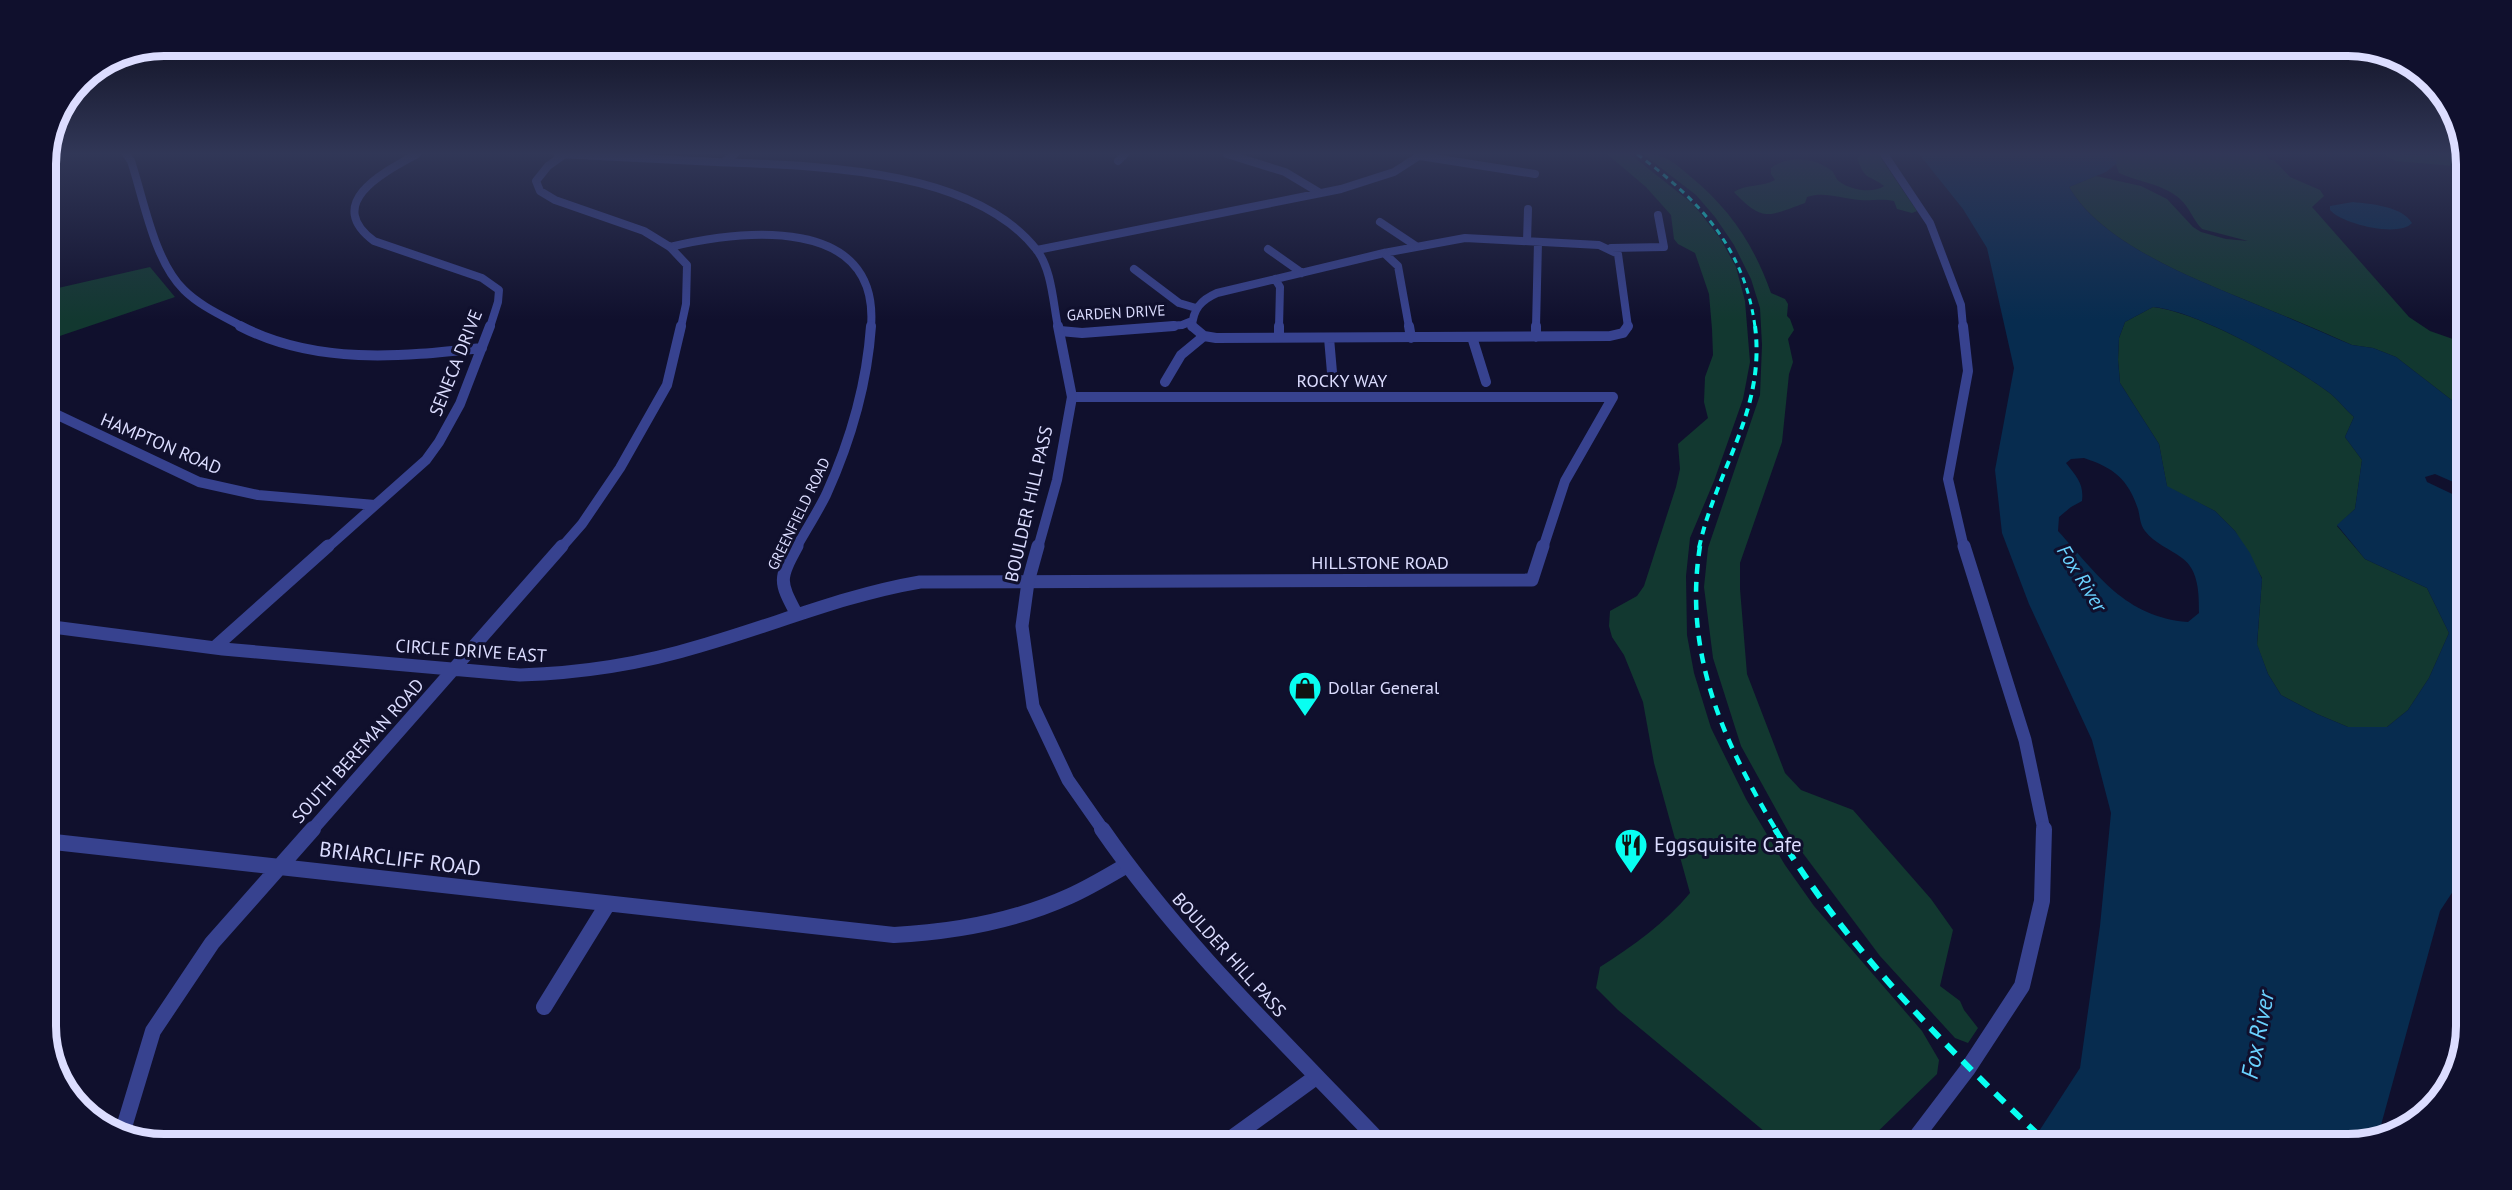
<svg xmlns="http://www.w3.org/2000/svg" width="2512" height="1190" viewBox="0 0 2512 1190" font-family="'PT Sans',sans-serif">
<rect width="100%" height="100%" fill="#10102d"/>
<!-- green -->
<path fill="#123830" d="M1607 154H1630L1693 204 1720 238 1736 267 1745 301 1750 362 1743 399 1714 481 1690 538 1686 576 1687 635 1694 673 1711 728 1746 799 1785 865 1814 906 1922 1031 1939 1060 1937 1074 1864 1145H1784L1776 1141 1618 1010 1596 988 1600 967C1632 947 1666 922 1690 893L1654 763 1643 702 1624 655 1612 637 1609 626 1610 611 1637 596 1644 586 1676 487 1680 469 1678 444 1708 418 1704 402 1705 377 1713 355 1712 329 1709 294 1695 253 1678 244 1674 239 1671 215 1646 187Z
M1643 154C1664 153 1675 163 1691 177 1730 209 1754 245 1771 293L1785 299 1788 304 1787 316 1790 319 1794 330 1788 339 1793 362 1789 374 1782 442 1740 563V589L1747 674 1785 773 1801 790 1853 810 1931 899 1953 930 1940 986 1960 1001 1964 1010 1978 1028 1968 1043 1955 1038 1880 956 1793 840 1741 746 1713 658 1704 587 1708 548 1760 395 1762 345 1760 308 1751 279 1734 245 1715 217 1696 195Z
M1863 154H1878L1917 211 1912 213 1897 209 1894 201C1882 198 1872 201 1860 200 1842 199 1825 191 1807 197L1805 203C1769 216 1763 223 1734 192 1745 184 1763 187 1775 180L1771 174V168C1788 155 1815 157 1832 171 1835 174 1836 180 1840 182 1851 190 1873 194 1884 186 1867 173 1866 182 1857 158Z
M2112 154H2265L2270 160H2274L2290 177 2320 190 2324 196 2312 207 2409 317 2430 331 2467 344V412L2396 357 2373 348 2352 345C2320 331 2288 317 2255 304 2195 279 2103 245 2069 187L2096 176 2141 186 2167 199 2193 227 2201 232 2226 239 2248 241 2202 229C2193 220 2190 208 2180 199 2164 184 2138 182 2119 173Z
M2384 154 2438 156 2437 154H2466L2467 167 2395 161Z
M150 267 175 297 45 341V291Z
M2153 307C2200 312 2293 365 2331 394 2339 401 2346 410 2354 417L2345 437 2362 460 2355 509 2337 526 2365 559 2427 588 2449 633 2429 678 2408 710 2387 727H2348L2317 714 2281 695 2268 674 2257 645 2262 578 2235 531 2215 511 2167 487 2159 444 2120 383 2118 360 2119 338 2125 322Z"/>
<!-- water -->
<path fill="#072c4f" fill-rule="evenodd" d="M1919 154H2112L2117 163 2106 172 2069 187C2102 245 2200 281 2260 306 2290 318 2321 332 2352 345L2373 348 2396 357 2467 412V488L2435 474 2425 477 2427 482 2467 501V870L2440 911 2378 1136 2349 1145H2030L2080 1068 2100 926 2111 813 2092 740 2029 604 2002 533 1995 470 2014 368 1987 248 1963 209ZM2153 307C2199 311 2294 366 2331 394 2339 401 2346 410 2354 417L2345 437 2362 460 2355 509 2337 525 2365 559 2427 588 2449 633 2429 678 2408 710 2387 727H2348L2317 714 2281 695 2268 674 2257 644 2262 579 2250 553 2235 531 2215 511 2167 486 2159 444 2120 383 2118 360 2119 338 2125 322ZM2084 458C2114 468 2128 479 2138 509 2140 516 2140 525 2145 531 2155 544 2169 548 2182 558 2199 570 2199 594 2199 613L2188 622C2125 617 2098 575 2058 531L2059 517 2071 507 2082 501C2084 484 2077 477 2066 463L2071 459Z
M2353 202C2371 204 2402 206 2412 223 2399 238 2342 224 2330 210V206Z"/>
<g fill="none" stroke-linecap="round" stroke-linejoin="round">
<!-- minor-far3 -->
<path stroke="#37428f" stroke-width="8" d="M126 154 131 161C144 200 154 261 184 290 200 306 223 316 243 327
M417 154C384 172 323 203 374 241L482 278 499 290 498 302 490 327
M565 154 548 166 536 181 540 191 555 200 644 231 670 247 687 265 686 304 681 327
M1227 154 1285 172 1320 193
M1420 156 1535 174
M725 161 735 154
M1118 161 1125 154
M45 164 59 154
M1380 222 1416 246
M1527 241 1528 209
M670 247C742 230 880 214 871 327
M1611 248 1664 247 1658 215
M1268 249 1302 273
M1037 250 1341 189 1394 172 1422 154
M1384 253 1398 266 1409 327
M1134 269 1179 303 1196 308
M1275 279 1280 287 1279 327
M1156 327 1182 325 1192 321
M1192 327C1193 309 1201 300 1217 293L1384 253 1465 238 1599 245 1618 254 1628 327
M1536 327 1538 242"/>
<!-- minor-far2 -->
<path stroke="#37428f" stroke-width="10" d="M240 326C315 365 400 357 482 348
M1192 326 1204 336 1216 338 1610 336 1623 333 1628 326
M1409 326 1411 338
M1060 331 1082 333 1174 326
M1279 337V326
M1472 337 1486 382
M1536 337V326
M1329 338 1333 384
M1165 382 1181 355 1204 336
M1072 397H1613L1565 481 1543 548
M45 409 199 482 258 495 375 505
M327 548 426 460 439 442 460 404 490 326
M561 548 582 524 620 468 667 385 681 326
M796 548C806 530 817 513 826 495 850 442 867 384 871 326"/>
<!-- minor-far1 -->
<path stroke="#37428f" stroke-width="13" d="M796 613C779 581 779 579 797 546
M45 626 223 649 520 675C582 673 641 664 700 646 774 625 844 595 920 582L1532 580 1543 546
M215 647 328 546
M312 830 562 546"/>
<!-- minor -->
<path stroke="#37428f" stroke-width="16" d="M45 841 894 935C954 932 1015 921 1070 896 1090 887 1108 876 1127 865
M544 1007 607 905
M121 1137 153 1031 212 943 313 829
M1222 1145 1316 1077"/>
<!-- tertiary-far3 -->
<path stroke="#37428f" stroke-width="8" d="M558 154C611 157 664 159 717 162 813 166 971 167 1036 249 1052 269 1053 303 1058 327
M1884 154 1930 223 1961 305 1963 327"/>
<!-- tertiary-far2 -->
<path stroke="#37428f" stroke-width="10" d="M1963 326 1968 371 1948 479 1964 548
M1038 548 1057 480 1072 397 1058 326"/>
<!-- tertiary-far1 -->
<path stroke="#37428f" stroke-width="13" d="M1038 546 1028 582 1022 626 1033 706 1068 780 1103 830
M1964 546 2025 740 2044 830"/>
<!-- tertiary -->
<path stroke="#37428f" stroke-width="16" d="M1102 829C1182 945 1286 1043 1383 1145
M1910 1145 1967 1070 2022 986 2042 901 2044 829"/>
<!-- rail-far3 -->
<path stroke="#08fff1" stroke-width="3" stroke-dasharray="6 5" stroke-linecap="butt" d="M1637 154C1699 200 1745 248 1755 327"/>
<!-- rail-far2 -->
<path stroke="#08fff1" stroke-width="4" stroke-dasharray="8 6" stroke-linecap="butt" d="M1699 548C1716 469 1766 411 1755 326"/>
<!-- rail-far1 -->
<path stroke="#08fff1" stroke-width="4.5" stroke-dasharray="10 8" stroke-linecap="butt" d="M1700 546C1683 653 1723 741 1776 830"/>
<!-- rail -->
<path stroke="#08fff1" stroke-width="6" stroke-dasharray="13 10" stroke-linecap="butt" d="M1775 829C1846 949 1948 1049 2049 1145"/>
</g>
<!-- sky -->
<linearGradient id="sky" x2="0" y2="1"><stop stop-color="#090919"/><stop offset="0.48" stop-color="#313757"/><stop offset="1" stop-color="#313757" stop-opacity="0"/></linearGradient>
<rect width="2512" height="320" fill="url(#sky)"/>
<!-- icons -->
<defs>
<symbol id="shop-pin" viewBox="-11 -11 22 30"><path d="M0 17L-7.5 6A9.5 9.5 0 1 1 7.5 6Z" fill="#08fff1" stroke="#10102d"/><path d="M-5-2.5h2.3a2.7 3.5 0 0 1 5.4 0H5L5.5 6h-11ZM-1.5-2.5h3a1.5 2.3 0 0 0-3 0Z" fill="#111"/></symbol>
<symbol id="restaurant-pin" viewBox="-11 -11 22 30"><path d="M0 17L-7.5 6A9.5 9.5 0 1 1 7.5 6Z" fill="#08fff1" stroke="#10102d"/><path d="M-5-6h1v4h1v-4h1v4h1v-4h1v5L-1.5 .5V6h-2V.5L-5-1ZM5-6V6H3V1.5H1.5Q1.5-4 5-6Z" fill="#111"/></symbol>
</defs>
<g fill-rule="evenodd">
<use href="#shop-pin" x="1286" y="669" width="38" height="52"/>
<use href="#restaurant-pin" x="1612" y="826" width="38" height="52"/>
</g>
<g text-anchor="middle" stroke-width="6" stroke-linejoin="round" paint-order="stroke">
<!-- far-street labels -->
<g font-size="15" fill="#dcddff" stroke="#10102d">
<text transform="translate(1116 313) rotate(-3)" y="5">GARDEN DRIVE</text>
<text transform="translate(799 514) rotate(-64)" y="5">GREENFIELD ROAD</text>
</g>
<!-- street labels -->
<g font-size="18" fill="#dcddff" stroke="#10102d">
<text transform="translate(456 363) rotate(-68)" y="6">SENECA DRIVE</text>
<text x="1342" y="387">ROCKY WAY</text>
<text transform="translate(161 444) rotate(23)" y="6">HAMPTON ROAD</text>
<text transform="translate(1029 504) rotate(-77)" y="6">BOULDER HILL PASS</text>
<text x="1380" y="569">HILLSTONE ROAD</text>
<text transform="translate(471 651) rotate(4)" y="6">CIRCLE DRIVE EAST</text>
<text transform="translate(358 751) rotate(-48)" y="6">SOUTH BEREMAN ROAD</text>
<text transform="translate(1229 955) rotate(48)" y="6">BOULDER HILL PASS</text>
</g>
<!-- poi labels -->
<g font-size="18" fill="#dcddff" stroke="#10102d" text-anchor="start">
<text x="1328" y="694">Dollar General</text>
</g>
<!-- water labels -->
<g font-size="20" font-style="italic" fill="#6ad2ff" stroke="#10102d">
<text transform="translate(2082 578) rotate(58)" y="7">Fox River</text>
</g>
<!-- near-poi labels -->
<g font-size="21" fill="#dcddff" stroke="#10102d" text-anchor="start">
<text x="1654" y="852">Eggsquisite Cafe</text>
</g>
<!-- near-street labels -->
<g font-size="21" fill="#dcddff" stroke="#10102d">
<text transform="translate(400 859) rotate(7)" y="7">BRIARCLIFF ROAD</text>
</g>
<!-- near-water labels -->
<g font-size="24" font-style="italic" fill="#6ad2ff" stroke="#10102d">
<text transform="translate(2258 1035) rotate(-79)" y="8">Fox River</text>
</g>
</g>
<!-- crop -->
<path d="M0 0H2512V1190H0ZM164 56H2348A108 108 0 0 1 2456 164V1026A108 108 0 0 1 2348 1134H164A108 108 0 0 1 56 1026V164A108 108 0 0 1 164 56Z" fill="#10102d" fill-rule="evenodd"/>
<path fill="none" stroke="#dcddff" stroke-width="8" d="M164 56H2348A108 108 0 0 1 2456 164V1026A108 108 0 0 1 2348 1134H164A108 108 0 0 1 56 1026V164A108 108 0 0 1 164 56Z"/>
</svg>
